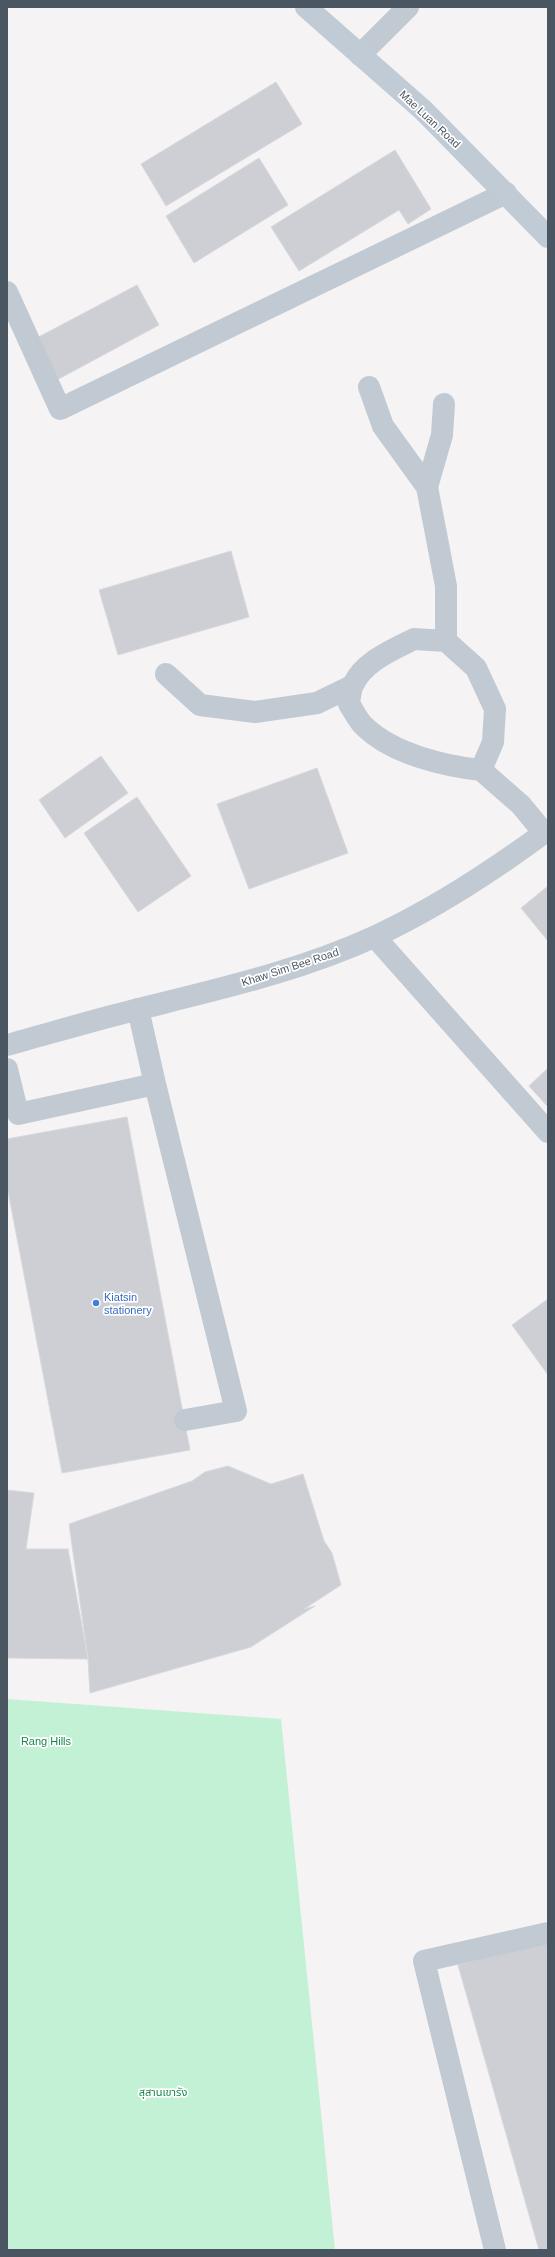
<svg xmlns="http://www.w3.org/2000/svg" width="555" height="2257" viewBox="0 0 555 2257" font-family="Arial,'Noto Sans Thai',sans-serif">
<rect width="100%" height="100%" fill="#f5f3f3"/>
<!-- green -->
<path fill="#c3f1d5" d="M7 1699 281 1719 335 2250H7Z"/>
<!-- building -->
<path fill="#cdcfd5" stroke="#d7d9de" d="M276 82 302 124 166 206 141 164Z
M395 150 431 209 408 224 399 210 299 271 271 227Z
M259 158 288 205 194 263 166 216Z
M137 285 159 325 53 382 31 341Z
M231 551 249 617 118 655 99 590Z
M101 756 128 793 65 838 39 800Z
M317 768 348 853 249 889 217 804Z
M137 797 191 876 138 912 84 833Z
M548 886V941L521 908Z
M548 1068V1107L529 1086Z
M127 1117 190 1450 62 1473 7 1186V1139Z
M548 1299V1375L512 1325Z
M228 1466 271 1484 303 1474 324 1541 332 1553 341 1585 304 1609 315 1606 251 1647 90 1693 88 1659 69 1524 192 1481 205 1472Z
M7 1490 34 1493 26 1549H68L88 1659 7 1658Z
M548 1940V2250H539L458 1965Z"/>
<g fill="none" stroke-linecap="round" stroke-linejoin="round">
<!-- service -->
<path stroke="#c1cad2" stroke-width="22" d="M369 387 383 426 427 487 446 586V641
M427 487 442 435 444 404
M166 674 200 705 255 712 317 703 352 686
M7 1069 18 1114 155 1084 138 1009
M155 1084 236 1411 185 1420"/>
<!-- minor -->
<path stroke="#c1cad2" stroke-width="22" d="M360 55 408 7
M7 292 60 409 506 193
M414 639 446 641 476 668 495 709 493 742 481 770C444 766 393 754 365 727 358 721 354 711 349 704 350 698 350 691 353 685 363 662 392 650 414 639Z
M481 770 521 805 544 833
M375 937 548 1132
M495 2250 424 1961 548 1933"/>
<!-- tertiary -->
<path stroke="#c1cad2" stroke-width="22" d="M7 1045C51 1033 94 1020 139 1009 219 989 300 971 376 936 436 908 494 870 548 830"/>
<!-- secondary -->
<path stroke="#c1cbd6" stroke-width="22" d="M306 7 423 110 548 237"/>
</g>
<!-- markers -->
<circle fill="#3f7fe0" stroke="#fff" stroke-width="1.5" cx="96" cy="1303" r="4"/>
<g text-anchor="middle" stroke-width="3.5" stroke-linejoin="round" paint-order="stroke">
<!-- street labels -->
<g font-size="11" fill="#4a5661" stroke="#fff">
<text transform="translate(430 119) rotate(43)" y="4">Mae Luan Road</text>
<text transform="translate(290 967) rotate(-18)" y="4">Khaw Sim Bee Road</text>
</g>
<!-- shop labels -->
<g font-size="11" fill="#366cbe" stroke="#fff" text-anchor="start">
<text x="104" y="1301">Kiatsin<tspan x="104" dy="13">stationery</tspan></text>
</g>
<!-- park labels -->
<g font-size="11" fill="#17864f" stroke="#fff">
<text x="46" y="1745">Rang Hills</text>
<text x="163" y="2096">สุสานเขารัง</text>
</g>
</g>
<!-- border -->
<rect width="555" height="2257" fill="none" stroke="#4a5661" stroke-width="16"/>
</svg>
